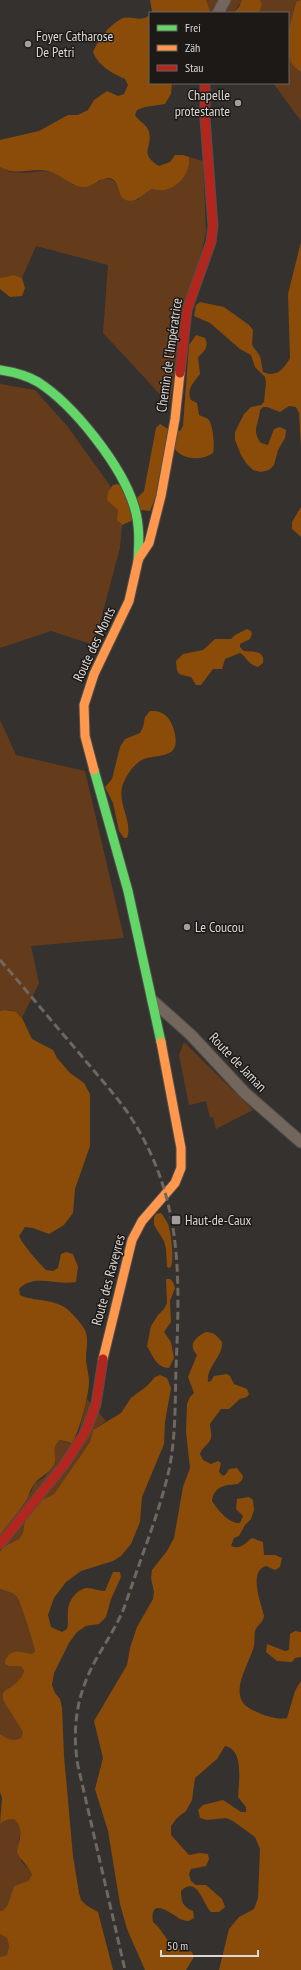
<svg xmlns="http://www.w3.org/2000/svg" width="301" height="1970" viewBox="0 0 301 1970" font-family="'PT Sans Narrow',sans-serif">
<rect width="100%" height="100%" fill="#34312f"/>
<!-- green -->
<path fill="#653c1b" d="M206 0H242V1L233 13H211Z
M260 0H298L288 32V13H259L262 4Z
M288 57 297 69 301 72V121L273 83H288Z
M189 157 203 161 206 232 169 404 103 333 108 265 36 246 22 278 14 275 0 278V167C3 168 7 171 11 172 38 176 48 162 73 185L99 182 104 178C115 179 118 184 120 193L138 200 143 194 152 189C171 196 192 176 189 157Z
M0 384 35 390 68 427 111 487C105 500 112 502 118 510L119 523 122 525 120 548 94 645 51 631 0 648Z
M0 720 16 755 85 771 124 938 31 946 39 983 22 1018C16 1012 9 1008 0 1011Z
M184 1042 253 1110 216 1129 213 1117 210 1118 206 1101 189 1105 179 1055Z
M87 1399 106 1421 93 1430 90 1442 54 1494 40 1501 25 1519 23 1533 19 1539 5 1546 0 1535 31 1492 34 1484 45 1477 55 1457C53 1450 54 1446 60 1440L69 1443 78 1435Z
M0 1589C6 1591 13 1592 17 1597 20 1600 35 1647 35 1652L33 1654 16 1652 7 1656 5 1664 9 1666H21L24 1671C21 1680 18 1684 9 1687L3 1699 23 1732 21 1738C13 1743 7 1739 0 1734Z
M14 1819C26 1830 17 1835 19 1846 20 1850 20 1859 22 1862 26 1868 30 1867 32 1875L28 1881 14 1886 8 1904 4 1910 0 1911V1824L6 1820Z
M0 1934 7 1938 9 1946 7 1955 0 1957Z"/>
<!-- forest -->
<path fill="#8b4c09" d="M150 0H206L211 13H151L152 11Z
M242 0H260L262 4 259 13H233L239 7Z
M301 0V72C277 58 291 21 297 1Z
M150 14V83H172L171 94 165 104 145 107 137 110 135 115C138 121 147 124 149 132 153 148 138 153 159 166L170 162 175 155H183L189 157C192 176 171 196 152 189 143 193 137 204 126 200 116 196 121 180 109 178 101 177 93 187 83 187 72 187 61 174 48 171 30 167 18 177 0 167V140L39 131 68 115H78L88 110 94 100 107 91 118 96 124 94 128 85 125 79C112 73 98 66 93 52 98 40 108 26 121 19 130 14 142 24 150 14Z
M301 242V448L299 413 296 407 289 406 280 412 267 407H263L260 410C259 424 251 431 261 443L268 445 274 429 280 427 286 430 285 438 278 450 274 465 269 470 261 472 253 470 246 463 241 455 235 440V432L244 414 251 407 261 405 264 402 266 382 265 377 255 367 251 355 240 349 210 323 194 316 196 305 200 302 224 307 249 325 253 330 252 345 260 356 263 372C276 378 284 369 290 358L288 294Z
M14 275 22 278 25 288 22 296 10 297 0 289V278Z
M196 335 205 338C209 346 205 351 198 357L200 374C194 382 186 389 191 400L197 403 199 415C201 416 205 417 208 419 213 423 215 446 213 453 202 461 183 460 175 449L150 511 142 510 131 521 122 525 117 520 118 510 107 500 108 492 113 485 118 484 137 498 144 491 156 428 160 424 168 429 180 431 183 426 189 345Z
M301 507V537L292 529V522Z
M247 629 251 631 252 634 250 639 240 644V647L244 651C254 652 265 650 263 663L258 667C247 664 248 658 240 653L225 659 222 669H213L201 685H196L191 677C178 674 177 676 176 661L183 654 203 650 215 639H231L235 635Z
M150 711C156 711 160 711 165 715 173 720 181 746 171 752 163 757 152 756 144 759 134 763 125 777 122 787 118 805 133 822 127 838H124L119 831 113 803 105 787 112 779 120 747 125 739 140 733 143 727 145 717Z
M5 1010 16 1012 22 1018 32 1039 53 1050 57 1058 70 1073 84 1083 90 1094V1146L75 1189 73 1213 64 1225 49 1234 33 1228 25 1227 19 1236C23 1245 38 1262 46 1270L53 1271 58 1268 61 1254 66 1252 73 1254 78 1267 76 1282C56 1286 34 1273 19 1289L20 1295C34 1302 53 1298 67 1309 73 1314 81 1323 85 1330 89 1339 86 1348 86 1358 86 1366 89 1374 89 1382 89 1395 79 1433 72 1443L60 1440C49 1450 59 1456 53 1466 48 1474 41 1476 35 1483 30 1488 29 1497 25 1502 18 1513 8 1524 0 1535V1011Z
M161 1213C164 1217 166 1220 168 1224 171 1231 175 1264 170 1268L167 1267 166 1249 164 1241 154 1225V1218L156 1214Z
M166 1279H170L173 1282 175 1288 170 1301 171 1322 164 1332 171 1342 174 1358 169 1368C157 1368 152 1355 147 1346L151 1326 158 1315 164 1309 167 1303Z
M206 1332C214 1332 217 1336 222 1342 223 1357 206 1367 208 1382L211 1381 214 1376 227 1374 230 1376 234 1384 247 1389 249 1394 247 1397 240 1399 229 1409H221L210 1424C210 1429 212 1433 211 1438 209 1445 202 1447 200 1454L203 1460 211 1464 218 1461 221 1463 219 1472 223 1476 226 1474 229 1469 237 1468 243 1476 242 1480 238 1484C225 1485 214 1486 212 1501 218 1510 229 1524 240 1523L243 1516 236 1509 237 1499 249 1497 253 1500 254 1510 251 1519 245 1525 239 1536 234 1538 231 1546C241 1550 245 1543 252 1538L263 1542 264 1555H275L282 1558 280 1567 275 1570 266 1566C248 1571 261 1603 264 1616 263 1623 257 1625 255 1631 254 1636 255 1641 254 1646 248 1668 223 1700 257 1712 265 1716 278 1720 287 1718L295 1691 301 1681V1970H219L229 1929 239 1917 254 1909 258 1898 260 1849 255 1837 233 1821 226 1818 207 1820 200 1818 198 1810 203 1805 223 1800 241 1812H246V1807L238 1797C239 1782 244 1749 225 1746L217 1759 195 1778 192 1800 186 1811 177 1818 171 1826V1835L189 1855 200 1853 208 1854 209 1859 206 1866 191 1869 189 1874 191 1881 196 1885H206L222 1899 225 1907 219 1912H211C203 1905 198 1875 181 1891 181 1902 183 1907 193 1911L194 1918 189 1921C186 1921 183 1920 180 1919 171 1913 149 1896 153 1922 162 1929 167 1943 177 1948 182 1950 187 1950 192 1952L194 1957 186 1970H145L127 1929 120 1904 108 1831 95 1789 103 1758 94 1721 127 1665 130 1648 137 1627 153 1599 154 1592 151 1578 152 1570 167 1551 174 1538 183 1487 190 1468 186 1432 187 1404 190 1397 194 1393 188 1377 197 1355C187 1344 196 1337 206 1332Z
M160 1375 167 1378 171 1388 165 1422 164 1444 142 1497 140 1522 131 1544 121 1556 113 1561 81 1571 66 1582 54 1598 48 1615 51 1627 62 1632 67 1629C69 1622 67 1617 68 1611 68 1601 77 1589 87 1588 93 1588 98 1591 105 1591L113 1572H120L121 1577 111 1599 106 1617 99 1624 86 1626 77 1632 69 1643 54 1673 52 1685 55 1693 60 1699 62 1708 64 1756 73 1856 79 1893 81 1900 86 1905 98 1912 113 1970H0V1957L7 1955 9 1946 7 1938 0 1934V1911L4 1910 8 1904 14 1886 28 1881 32 1875C29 1866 21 1861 17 1852 19 1840 25 1829 14 1819L6 1820 0 1824 2 1798 0 1792V1734C7 1739 13 1742 21 1738L23 1732 3 1700V1693C11 1685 20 1684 24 1671L21 1666H9L5 1664V1661C10 1648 21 1652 32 1654L35 1652C35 1647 20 1600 17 1597 13 1592 6 1591 0 1589V1551L5 1546 19 1539 23 1533 25 1519 40 1501 54 1494 90 1442 93 1430 121 1413 131 1398 147 1386 155 1377Z
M295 1631 301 1632V1657L295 1658 292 1662 277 1661 266 1652 267 1644 285 1651 289 1650 290 1634Z"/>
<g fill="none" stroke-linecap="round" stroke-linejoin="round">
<defs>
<path id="street" d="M218 13 225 0
M153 1001 191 1035 245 1093 301 1142"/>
<path id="fast" d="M0 370C13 372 26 375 38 382 74 405 122 466 134 506 140 524 139 543 138 561
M94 770 128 891 161 1042"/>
<path id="slow" d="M139 558 149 543 161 496 175 419 180 373
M94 770 85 736 84 705 94 674 129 601 138 561
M103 1359 132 1240 142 1221 175 1183 181 1168V1148L161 1042"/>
<path id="jam" d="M180 373 187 310 211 242 213 226 205 118V83
M0 1544 64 1465 86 1431 96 1404 103 1359"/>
</defs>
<!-- street casing -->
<use href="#street" stroke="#514f4e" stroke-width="13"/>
<!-- fast casing -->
<use href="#fast" stroke="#514f4e" stroke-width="11"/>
<!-- slow casing -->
<use href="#slow" stroke="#514f4e" stroke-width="11"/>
<!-- jam casing -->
<use href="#jam" stroke="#514f4e" stroke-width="11"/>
<!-- street -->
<use href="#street" stroke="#73665c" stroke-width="11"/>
<!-- fast -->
<use href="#fast" stroke="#63d668" stroke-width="9"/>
<!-- slow -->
<use href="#slow" stroke="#ff974d" stroke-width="9"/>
<!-- jam -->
<use href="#jam" stroke="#b3261e" stroke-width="9"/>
<!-- rail -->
<path stroke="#70675f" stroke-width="3" stroke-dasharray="8 4" stroke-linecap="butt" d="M0 960C27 991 53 1023 80 1054 97 1075 115 1094 130 1116 183 1198 180 1275 176 1368 175 1402 176 1436 169 1470 160 1510 144 1549 131 1588 127 1599 124 1610 118 1621 108 1641 93 1661 85 1683 75 1709 73 1738 78 1766L125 1970"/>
</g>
<!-- markers -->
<g fill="#a19e9b" stroke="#1c1917" stroke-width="1.5">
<circle cx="28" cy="44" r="4"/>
<circle cx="238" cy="103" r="4"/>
<circle cx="187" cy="927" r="4"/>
<rect x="171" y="1215" width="10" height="10" rx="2"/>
</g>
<g text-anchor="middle" stroke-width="3" stroke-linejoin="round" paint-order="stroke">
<!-- poi labels -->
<g font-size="14" fill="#dcd8d5" stroke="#1c1917" text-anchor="start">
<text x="36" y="41">Foyer Catharose<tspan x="36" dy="16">De Petri</tspan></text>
<text x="230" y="100" text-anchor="end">Chapelle<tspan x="230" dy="16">protestante</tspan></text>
<text x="195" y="932">Le Coucou</text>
<text x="185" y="1225">Haut-de-Caux</text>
</g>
<!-- street labels -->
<g font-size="14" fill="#dcd8d5" stroke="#1c1917">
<text transform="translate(169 355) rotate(-82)" y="5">Chemin de l'Impératrice</text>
<text transform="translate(94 644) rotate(-65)" y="5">Route des Monts</text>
<text transform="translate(238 1062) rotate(46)" y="5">Route de Jaman</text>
<text transform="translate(108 1280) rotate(-75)" y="5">Route des Raveyres</text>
</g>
</g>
<!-- legend -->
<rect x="149" y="12" width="140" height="72" fill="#1c1917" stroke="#696563"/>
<rect x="157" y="25" width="20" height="6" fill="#63d668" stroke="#696563"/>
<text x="185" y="32" font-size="12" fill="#dcd8d5">Frei</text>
<rect x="157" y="45" width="20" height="6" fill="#ff974d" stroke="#696563"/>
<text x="185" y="52" font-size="12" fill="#dcd8d5">Zäh</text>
<rect x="157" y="65" width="20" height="6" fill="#b3261e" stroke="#696563"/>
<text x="185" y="72" font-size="12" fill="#dcd8d5">Stau</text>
<!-- scale -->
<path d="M161 1950v6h97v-6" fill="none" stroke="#dcd8d5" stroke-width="2"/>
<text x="167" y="1950" font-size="12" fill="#dcd8d5" stroke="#1c1917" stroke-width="3" paint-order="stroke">50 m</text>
</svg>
